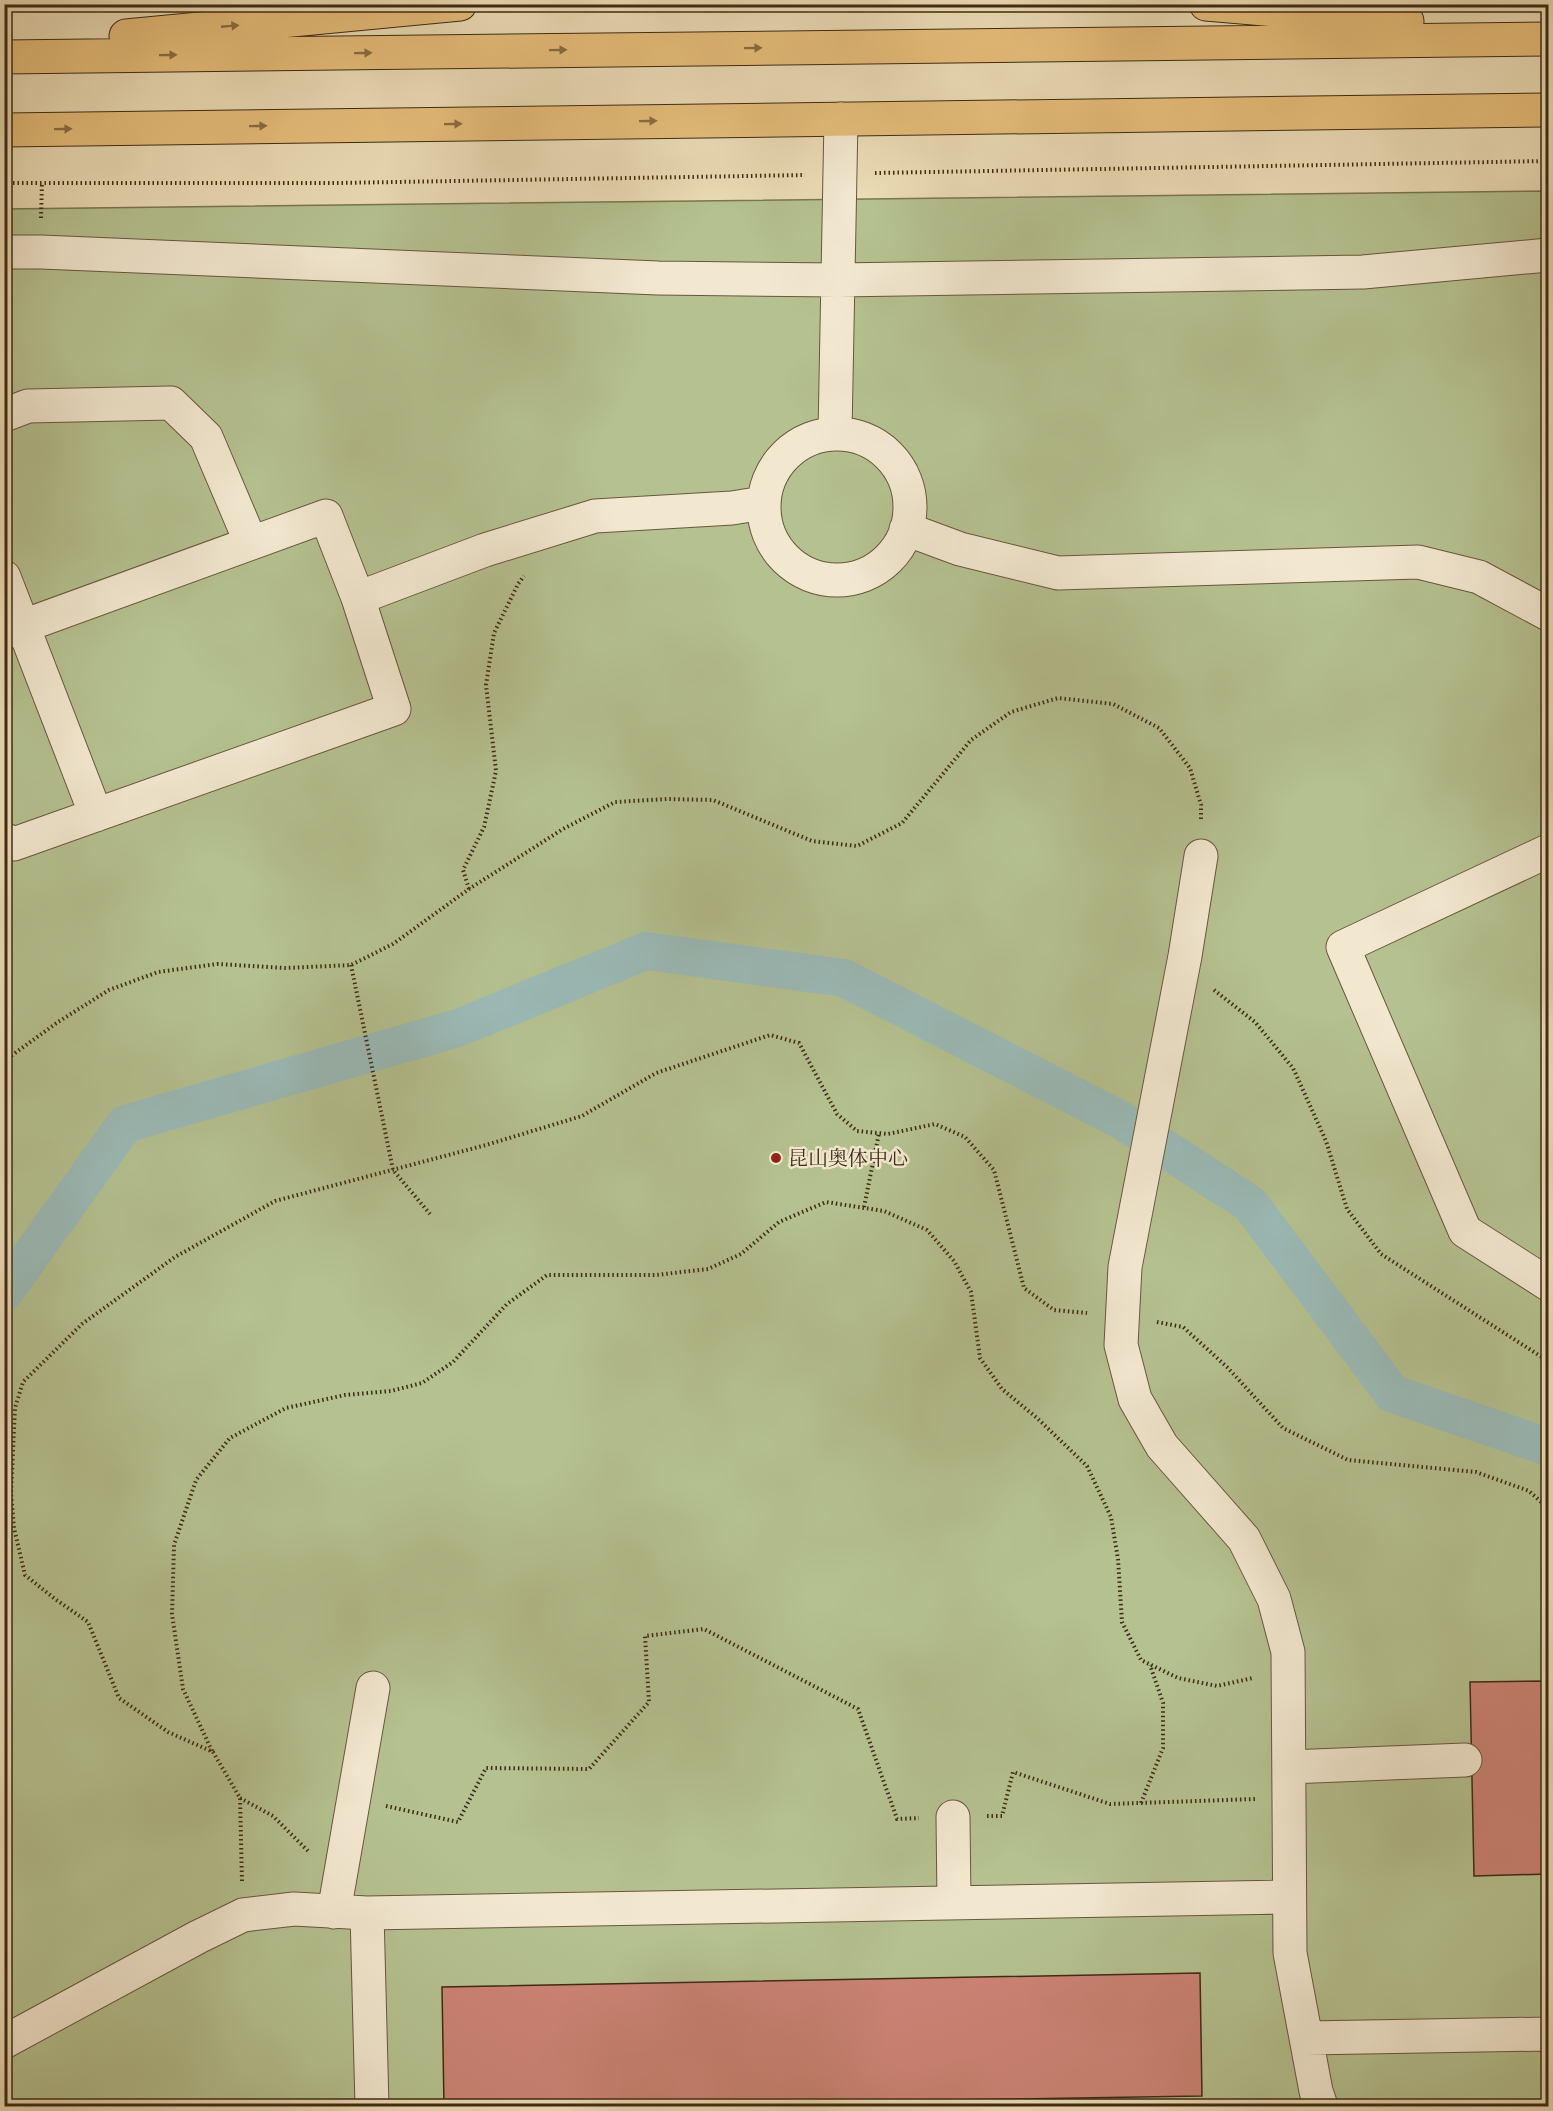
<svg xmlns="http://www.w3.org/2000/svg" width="1553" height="2111" viewBox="0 0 1553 2111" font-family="Cardo,'Noto Serif SC',serif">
<rect width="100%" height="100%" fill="#ebdcb6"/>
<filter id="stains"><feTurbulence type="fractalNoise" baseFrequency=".00333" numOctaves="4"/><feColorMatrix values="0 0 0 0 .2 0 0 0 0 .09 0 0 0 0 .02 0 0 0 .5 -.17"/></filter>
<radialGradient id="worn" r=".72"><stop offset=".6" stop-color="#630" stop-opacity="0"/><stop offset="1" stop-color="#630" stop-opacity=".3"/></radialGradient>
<!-- green -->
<path fill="#b5c190" stroke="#7a7652" stroke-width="1.5" d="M1548 191V2106H5L4 209Z"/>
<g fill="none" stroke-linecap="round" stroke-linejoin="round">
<!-- canal -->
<path stroke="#9bbab7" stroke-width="38" d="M4 1293 125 1124 458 1028 646 951 844 978 1121 1120 1250 1204 1393 1394 1548 1447"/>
</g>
<!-- building -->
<path fill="#cb8375" stroke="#3e2b15" stroke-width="1.5" d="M1548 1681V1874L1474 1876 1470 1682Z
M1200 1973 1202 2096 598 2106H444L442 1987Z"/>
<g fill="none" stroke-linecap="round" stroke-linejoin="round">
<defs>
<path id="minor" d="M4 252H41L658 278 838 280 1363 272 1548 255
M4 415 28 406 171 403 206 437 251 543
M835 433 841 119
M764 507a73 73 0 1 1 146 0a73 73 0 1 1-146 0Z
M906 529 960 549 1058 573 1418 562 1479 577 1548 614
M4 577 96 815
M358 598 485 550 595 516 732 508 763 503
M4 633 326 516 358 598 394 709 14 844 4 839
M1548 851 1343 947 1465 1231 1548 1284
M1201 856 1185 956 1125 1267 1121 1345 1135 1399 1162 1446 1244 1539 1274 1599 1288 1652 1290 1953 1316 2091 1321 2106
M1289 1767 1465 1760
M953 1817 954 1903
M334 1912 373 1688
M367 1913 372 2106
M1306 2038 1548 2034
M4 2042 198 1937 243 1915 294 1909 367 1913 1289 1897"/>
<path id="major" d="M4 130 1548 110"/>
<path id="highway" d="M1206 4 1407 21
M126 36 460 4
M4 57 1548 39"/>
</defs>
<!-- minor casing -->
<use href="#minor" stroke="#69573d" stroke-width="35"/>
<!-- major casing -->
<use href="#major" stroke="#3e2b15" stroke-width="35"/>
<!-- highway casing -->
<use href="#highway" stroke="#3e2b15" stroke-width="35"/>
<!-- path -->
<path stroke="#3e2b15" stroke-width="4" stroke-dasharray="1.5 3" stroke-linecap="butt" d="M875 173 1548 161
M4 183H337L805 175
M41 218 42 183
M469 889 463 870 484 827 496 771 486 685 494 633 518 584 524 576
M351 965 393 1170 430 1214
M1214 990 1255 1022 1293 1068 1326 1141 1347 1209 1381 1254 1548 1361
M4 1061 58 1022 109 990 158 972 217 964 286 968 351 965 393 944 469 889 563 829 615 802 667 799 713 800 812 841 857 846 902 823 971 740 1011 712 1058 698 1113 704 1159 728 1190 768 1201 805V822
M864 1207 879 1133
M1157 1322 1183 1327 1227 1367 1283 1428 1348 1460 1476 1472 1529 1491 1548 1508
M212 1751 183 1689 172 1614 174 1545 196 1480 230 1438 286 1408 345 1395 391 1391 422 1383 453 1362 507 1304 547 1275H656L708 1269 741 1254 779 1222 826 1202 884 1211 927 1230 954 1261 971 1292 980 1358 1002 1389 1037 1418 1087 1466 1111 1517 1118 1559 1122 1622 1141 1660 1178 1678 1217 1686 1253 1678
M240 1798 273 1816 309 1852
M1141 1803 1163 1748V1703L1150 1665
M386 1806 458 1822 486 1768 589 1769 649 1702 645 1636 704 1629 858 1709 897 1819 919 1818
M987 1816H1002L1013 1772 1110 1804 1255 1799
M242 1881 240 1798 213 1752 168 1732 119 1698 88 1622 55 1599 25 1575 14 1528 11 1493 15 1408 23 1382 82 1324 175 1257 275 1201 486 1145 582 1116 656 1073 770 1035 799 1043 837 1114 857 1131 888 1134 935 1124 965 1137 994 1170 1024 1288 1054 1310 1087 1313"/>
<!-- minor -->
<use href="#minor" stroke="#f2e8d0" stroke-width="33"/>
<!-- major -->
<use href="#major" stroke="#e6be7b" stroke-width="33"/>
<!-- highway -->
<use href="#highway" stroke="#e6be7b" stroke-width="33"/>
</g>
<!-- one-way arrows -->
<defs><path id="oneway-solid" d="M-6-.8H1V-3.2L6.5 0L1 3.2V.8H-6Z" transform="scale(1.5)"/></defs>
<g fill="#8a6d43">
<use href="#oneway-solid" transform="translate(230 26) rotate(-5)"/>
<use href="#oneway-solid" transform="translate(753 48) rotate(-1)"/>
<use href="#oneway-solid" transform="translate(558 50) rotate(-1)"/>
<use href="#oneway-solid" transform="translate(363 53) rotate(-1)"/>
<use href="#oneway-solid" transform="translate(168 55) rotate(-1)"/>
<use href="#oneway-solid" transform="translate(648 121) rotate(-1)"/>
<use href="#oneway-solid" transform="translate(453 124) rotate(-1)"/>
<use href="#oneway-solid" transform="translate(258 126) rotate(-1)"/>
<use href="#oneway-solid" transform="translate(63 129) rotate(-1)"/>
</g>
<!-- markers -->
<circle fill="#8f2418" stroke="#f2e8d0" stroke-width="2" cx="776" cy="1158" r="6"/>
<g text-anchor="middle" stroke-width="5" stroke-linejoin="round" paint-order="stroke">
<!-- poi labels -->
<g font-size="20" fill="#3e2b15" stroke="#f2e8d0" text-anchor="start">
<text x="788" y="1165">昆山奥体中心</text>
</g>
</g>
<!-- margin -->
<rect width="1553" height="2111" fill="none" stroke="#ebdcb6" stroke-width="24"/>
<rect x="6" y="6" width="1541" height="2099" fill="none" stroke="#3e2b15" stroke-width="3"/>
<rect x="12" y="12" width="1529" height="2087" fill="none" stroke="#3e2b15" stroke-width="1.5"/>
<rect width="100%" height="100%" filter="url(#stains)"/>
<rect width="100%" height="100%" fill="url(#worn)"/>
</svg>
